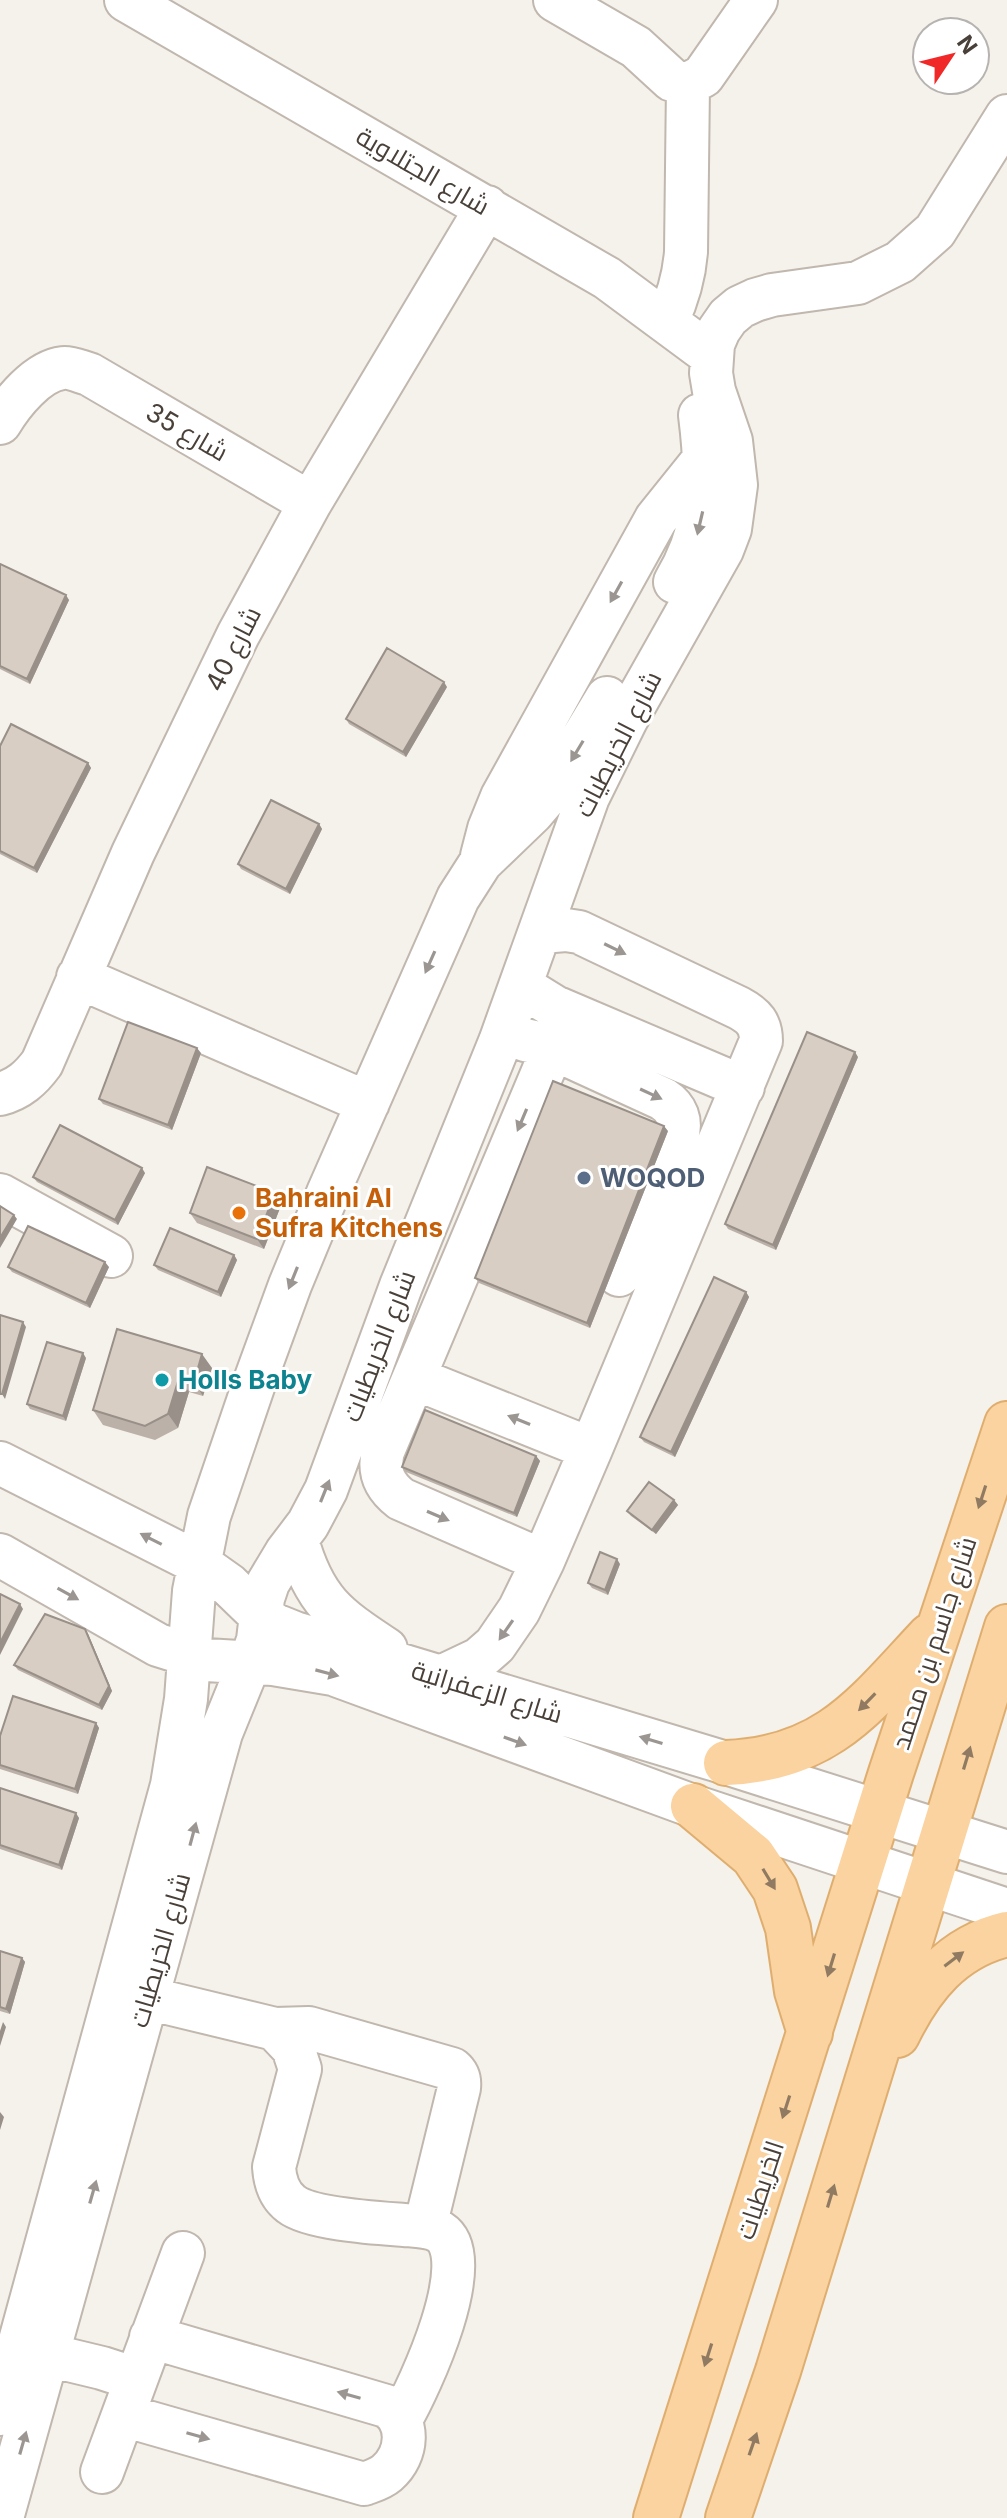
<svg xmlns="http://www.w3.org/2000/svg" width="1007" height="2518" viewBox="0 0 1007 2518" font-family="Inter,Cairo,sans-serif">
<rect width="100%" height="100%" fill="#f5f1eb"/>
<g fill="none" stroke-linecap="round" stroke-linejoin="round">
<defs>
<path id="minor" d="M126 0 607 278 711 355
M555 0 636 47 672 80 688 84 703 76 756 0
M667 321C678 298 684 277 686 252L688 84
M0 423C12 403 37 371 63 368 71 367 81 372 89 374L310 503
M675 582C708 526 708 478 700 415
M482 856 489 829 502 797 656 519 705 458
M78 977 368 1103
M521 986 555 1007 743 1087
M525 1040 543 1044 663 1099C677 1108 682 1121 677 1137L619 1275
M0 1094C19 1089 31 1078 42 1063L133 853 238 635 310 503 487 207
M0 1195 111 1256
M414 1378 591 1449
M0 1463 198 1563 229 1585 260 1615 275 1625 295 1633 726 1763 1007 1852
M297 1540C314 1601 336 1616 386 1649
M0 1555 158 1645 206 1660 273 1664 333 1674 693 1806 1007 1910
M543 1561 401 1499C384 1486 378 1472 383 1451L553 1048
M441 1677 479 1659 495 1645 519 1610 543 1561 591 1449 761 1041C761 1024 754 1016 739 1008L579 932 566 930 541 932
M147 1998 275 2029 293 2048 300 2069 274 2167C275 2182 279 2195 291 2204 310 2219 378 2223 404 2225 416 2226 430 2226 440 2232 480 2258 419 2388 401 2419
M275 2029 309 2028 452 2069C458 2074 460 2080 459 2088L425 2227
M48 2355 102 2368 136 2379
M0 2414 172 1785 186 1699 194 1591 209 1516 256 1378 290 1285 328 1193 458 898 481 862 532 813 550 792 607 698
M123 2415 364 2484C372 2481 380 2479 387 2473 408 2455 411 2420 386 2406L151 2337
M102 2472 183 2253
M2 2518 221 1733 254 1652 258 1640 263 1598 268 1583 286 1553 308 1524 326 1490 401 1286 500 1042 588 797 626 720 722 550 730 529 736 485 731 441 714 391 711 373 713 344 719 330 728 317 740 307 755 300 772 295 858 283 900 262 935 231 1007 116"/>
<path id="major" d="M726 1763C828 1759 866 1704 930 1636
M693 1806 753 1856 775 1889 788 1928 797 1991 810 2033
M897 2035C921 1986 952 1947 1007 1934
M656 2518 891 1773 1007 1424
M728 2518 778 2371 1007 1627"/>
</defs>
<!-- minor casing -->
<use href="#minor" stroke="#c0b7ae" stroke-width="46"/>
<!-- major casing -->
<use href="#major" stroke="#dfae6f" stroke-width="48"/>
<!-- minor -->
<use href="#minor" stroke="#fff" stroke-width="42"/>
<!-- major -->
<use href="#major" stroke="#fad3a0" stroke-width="44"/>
</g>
<!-- wall -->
<path fill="#bbb1a9" d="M0 564 69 600 30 684 0 669Z
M447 687 406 757 349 724 346 719Z
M0 746 88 763 91 768 37 873 0 854Z
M319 824 322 829 290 894 241 869 238 864Z
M201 1053 172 1130 103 1104 99 1099Z
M858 1057 776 1250 728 1229 725 1224Z
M668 1131 590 1328 479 1283 475 1278Z
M145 1173 118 1225 37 1182 33 1177Z
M275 1193 282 1203 264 1249 197 1223 190 1213Z
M234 1255 237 1260 221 1297 158 1270 154 1265Z
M8 1267H109L90 1308 12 1272Z
M746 1292 749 1297 675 1457 644 1442 640 1437Z
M117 1329 212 1368 203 1396 189 1392 178 1428 155 1440 103 1425 93 1410Z
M86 1358 66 1421 30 1409 27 1404Z
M536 1456 540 1461 517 1517 406 1472 402 1467Z
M674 1500 678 1505 656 1534 631 1516 627 1511Z
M620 1564 608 1595 592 1588 588 1583Z
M85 1629 88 1634 112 1691 102 1710 18 1670 14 1665Z
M96 1723 99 1728 78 1794 0 1769V1736Z
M0 1788 79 1818 62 1870 0 1849Z
M0 1951 22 1958 25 1962 10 2014 0 2011Z"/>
<!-- shaded-wall -->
<path fill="#989089" d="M66 595 69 600 30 684 27 679Z
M444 682 447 687 406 757 403 752Z
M88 763 91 768 37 873 34 868Z
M319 824 322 829 290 894 286 889Z
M197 1048 201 1053 172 1130 168 1125Z
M855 1052 858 1057 776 1250 773 1245Z
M664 1126 668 1131 590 1328 587 1323Z
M142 1168 145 1173 118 1225 115 1220Z
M275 1193 282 1203 264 1249 257 1239Z
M14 1215 17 1219 0 1248V1238Z
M234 1255 237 1260 221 1297 218 1292Z
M105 1262 109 1267 90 1308 86 1303Z
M746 1292 749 1297 675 1457 671 1452Z
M23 1322 26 1327 5 1399 2 1394Z
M83 1353 86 1358 66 1421 63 1416Z
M202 1354 212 1368 203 1396 194 1382Z
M179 1378 189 1392 178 1428 168 1414Z
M536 1456 540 1461 517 1517 514 1513Z
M674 1500 678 1505 656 1534 652 1530Z
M617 1559 620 1564 608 1595 605 1590Z
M20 1604 23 1609 0 1655V1643Z
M85 1629 88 1634 112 1691 102 1710 99 1705Z
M96 1723 99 1728 78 1794 75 1789Z
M76 1813 79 1818 62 1870 59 1865Z
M22 1958 25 1962 10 2014 6 2009Z
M3 2022 6 2027 0 2046V2031Z
M0 2112 4 2117 0 2130Z"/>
<!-- building -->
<path fill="#d9cec4" stroke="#989089" stroke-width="2" d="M0 564 66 595 27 679 0 666Z
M387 648 444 682 403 752 346 719Z
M11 724 88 763 34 868 0 851V746Z
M271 800 319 824 286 889 238 864Z
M128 1022 197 1048 168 1125 99 1099Z
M807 1032 855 1052 773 1245 725 1224Z
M553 1081 664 1126 587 1323 475 1278Z
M60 1125 142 1168 115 1220 33 1177Z
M207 1167 275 1193 257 1239 190 1213Z
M0 1206 14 1215 0 1238Z
M28 1226 105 1262 86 1303 8 1267Z
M170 1228 234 1255 218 1292 154 1265Z
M714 1277 746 1292 671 1452 640 1437Z
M0 1315 23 1322 2 1394H0Z
M117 1329 202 1354 194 1382 179 1378 168 1414 145 1426 93 1410Z
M47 1342 83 1353 63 1416 27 1404Z
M425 1410 536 1456 514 1513 402 1467Z
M649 1482 674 1500 652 1530 627 1511Z
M600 1552 617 1559 605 1590 588 1583Z
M0 1594 20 1604 0 1643Z
M45 1614 85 1629 109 1686 99 1705 14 1665Z
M13 1696 96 1723 75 1789 0 1765V1736Z
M0 1788 76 1813 59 1865 0 1845Z
M0 1951 22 1958 6 2009 0 2007Z"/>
<!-- one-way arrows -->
<defs><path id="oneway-solid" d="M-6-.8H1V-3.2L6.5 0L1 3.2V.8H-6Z" transform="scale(2)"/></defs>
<g fill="#9b9692">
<use href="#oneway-solid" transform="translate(700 523) rotate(103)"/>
<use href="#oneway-solid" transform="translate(616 592) rotate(119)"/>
<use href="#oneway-solid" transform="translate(577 751) rotate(121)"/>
<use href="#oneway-solid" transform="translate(615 949) rotate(26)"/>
<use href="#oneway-solid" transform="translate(430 962) rotate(114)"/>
<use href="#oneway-solid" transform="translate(651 1094) rotate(25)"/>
<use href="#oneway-solid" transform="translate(522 1120) rotate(113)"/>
<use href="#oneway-solid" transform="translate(293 1278) rotate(112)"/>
<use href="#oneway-solid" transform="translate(519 1420) rotate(-158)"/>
<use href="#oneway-solid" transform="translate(325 1491) rotate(-68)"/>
<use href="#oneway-solid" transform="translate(438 1516) rotate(23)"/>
<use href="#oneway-solid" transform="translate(151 1539) rotate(-153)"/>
<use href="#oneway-solid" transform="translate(68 1594) rotate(29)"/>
<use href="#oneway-solid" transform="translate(506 1630) rotate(125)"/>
<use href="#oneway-solid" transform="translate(327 1673) rotate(15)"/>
<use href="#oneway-solid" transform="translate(651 1740) rotate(-163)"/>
<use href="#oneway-solid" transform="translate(515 1741) rotate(20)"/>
<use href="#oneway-solid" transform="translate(193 1834) rotate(-75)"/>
<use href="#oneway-solid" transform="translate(93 2192) rotate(-74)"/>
<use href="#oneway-solid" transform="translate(349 2395) rotate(-164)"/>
<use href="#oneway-solid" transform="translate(198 2436) rotate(16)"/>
<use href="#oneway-solid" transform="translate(23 2443) rotate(-74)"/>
</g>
<g fill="#907b62">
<use href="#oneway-solid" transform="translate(982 1497) rotate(108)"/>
<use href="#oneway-solid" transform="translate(867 1702) rotate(134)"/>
<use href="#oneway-solid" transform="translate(967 1758) rotate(-73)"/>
<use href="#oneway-solid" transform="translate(769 1879) rotate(59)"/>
<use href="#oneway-solid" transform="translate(954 1959) rotate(-37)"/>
<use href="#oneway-solid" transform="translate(831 1965) rotate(107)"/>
<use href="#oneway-solid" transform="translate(786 2107) rotate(108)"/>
<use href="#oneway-solid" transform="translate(831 2196) rotate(-73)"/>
<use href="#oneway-solid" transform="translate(708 2355) rotate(108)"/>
<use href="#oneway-solid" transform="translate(753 2444) rotate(-71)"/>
</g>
<!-- markers -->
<circle fill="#5c6f8a" stroke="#fff" stroke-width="3" cx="584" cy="1178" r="8"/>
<circle fill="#e8710a" stroke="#fff" stroke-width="3" cx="239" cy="1213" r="8"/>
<circle fill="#0f9aa8" stroke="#fff" stroke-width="3" cx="162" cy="1380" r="8"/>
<g text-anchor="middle" stroke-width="6" stroke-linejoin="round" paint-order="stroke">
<!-- street labels -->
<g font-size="26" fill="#494139" stroke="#fff">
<text transform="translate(423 171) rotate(30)" y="9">شارع الجتلاوية</text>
<text transform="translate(187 432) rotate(30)" y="9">شارع 35</text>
<text transform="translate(233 649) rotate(-63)" y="9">شارع 40</text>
<text transform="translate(618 744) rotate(-63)" y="9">شارع الخريطيات</text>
<text transform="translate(379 1346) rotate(-69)" y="9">شارع الخريطيات</text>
<text transform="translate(934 1643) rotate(-72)" y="9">شارع جاسم بن محمد</text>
<text transform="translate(487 1692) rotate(17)" y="9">شارع الزعفرانية</text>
<text transform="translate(160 1950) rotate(-74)" y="9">شارع الخريطيات</text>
<text transform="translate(760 2190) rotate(-72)" y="9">الخريطيات</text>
</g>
<!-- service labels -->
<g font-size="26" font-weight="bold" fill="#4e5e75" stroke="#fff" text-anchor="start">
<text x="600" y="1187">WOQOD</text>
</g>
<!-- food labels -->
<g font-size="26" font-weight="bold" fill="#c56008" stroke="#fff" text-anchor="start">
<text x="255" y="1207">Bahraini Al<tspan x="255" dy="30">Sufra Kitchens</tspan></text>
</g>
<!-- culture labels -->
<g font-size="26" font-weight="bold" fill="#0d838f" stroke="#fff" text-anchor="start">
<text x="178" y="1389">Holls Baby</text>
</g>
</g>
<!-- north arrow -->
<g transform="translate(951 56) rotate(55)"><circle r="38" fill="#ffffff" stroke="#b6b3b0" stroke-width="2"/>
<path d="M0-6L14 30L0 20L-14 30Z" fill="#f02928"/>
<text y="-12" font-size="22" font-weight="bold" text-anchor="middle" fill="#494139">N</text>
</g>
</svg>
